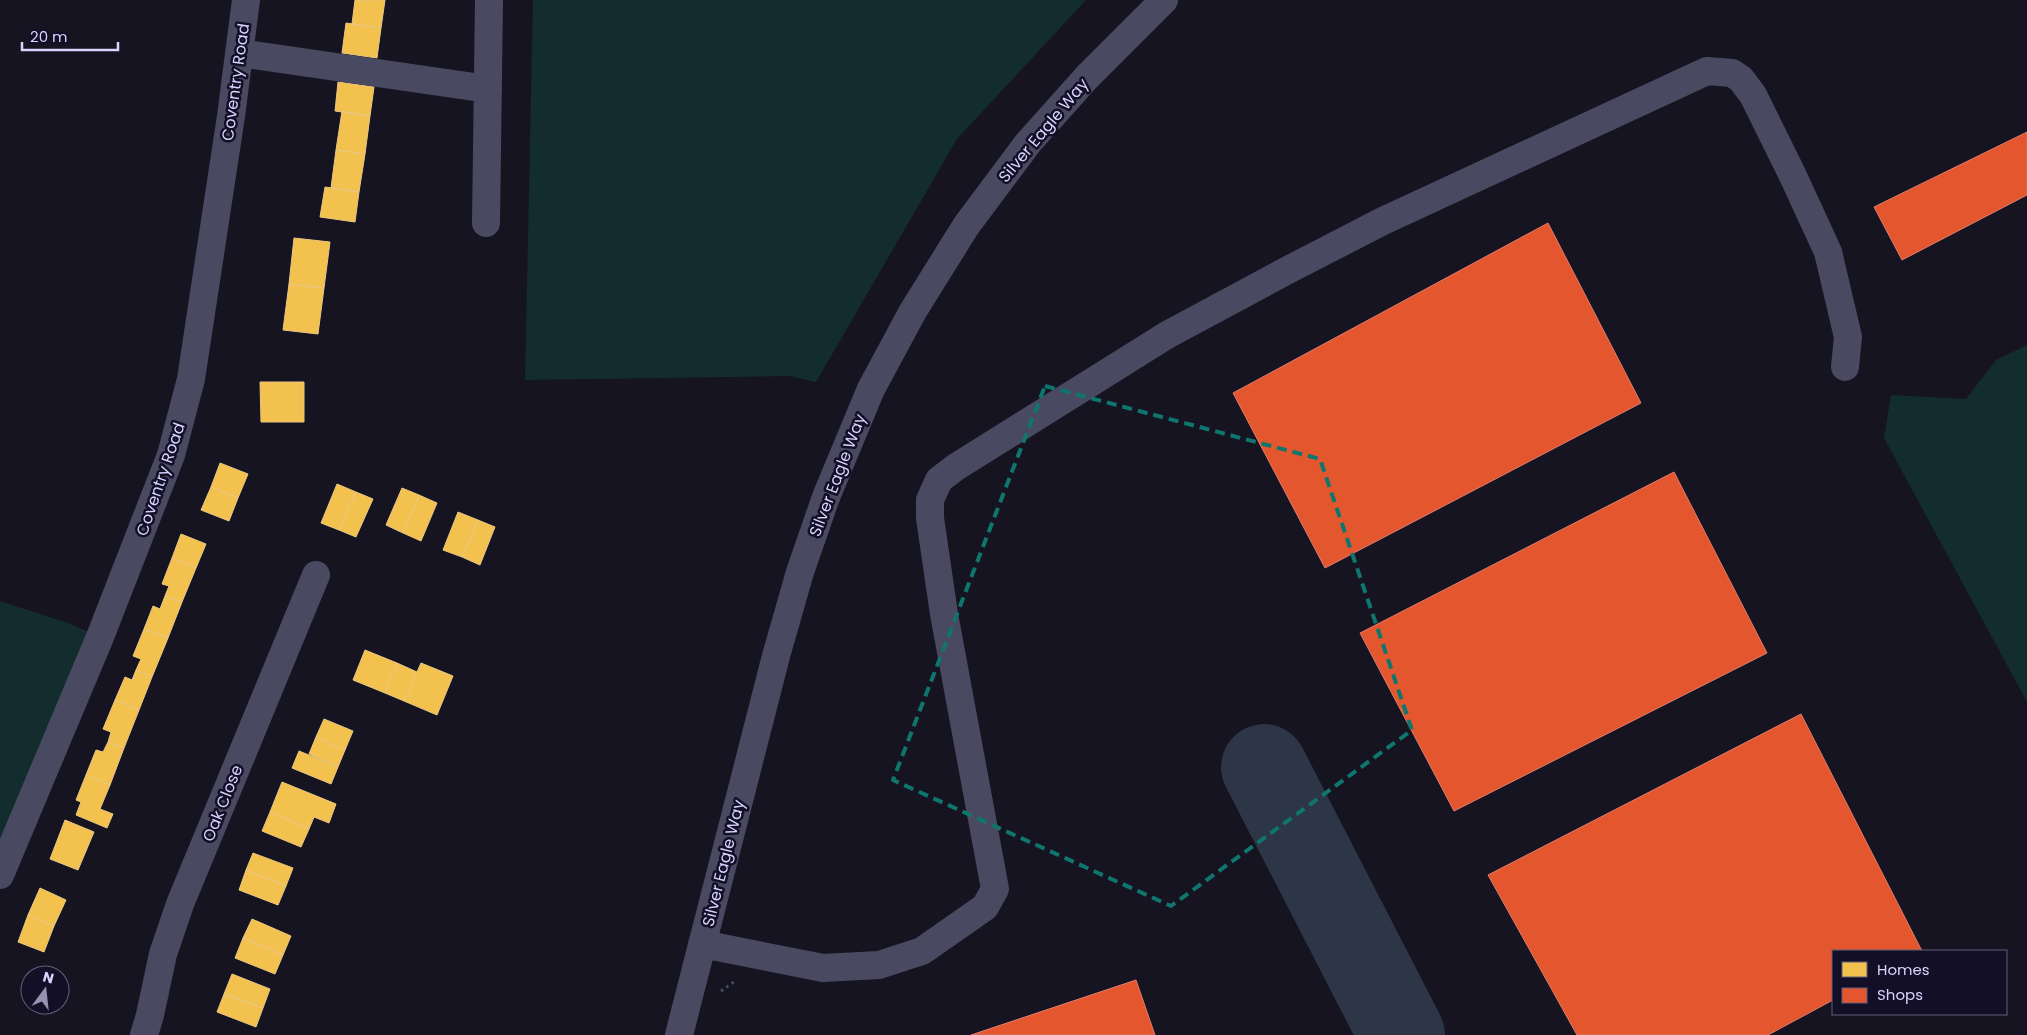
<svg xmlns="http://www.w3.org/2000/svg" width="2027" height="1035" viewBox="0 0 2027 1035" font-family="Poppins,sans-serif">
<rect width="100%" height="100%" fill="#161421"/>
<!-- green -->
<path fill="#132c2d" d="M533 0H1086L957 139 816 382 790 376 525 380Z
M2027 345V702L1884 438 1891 395 1966 399 1996 360Z
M0 601 68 623 100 637 0 874Z"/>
<!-- homes -->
<path fill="#f2c14e" stroke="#eac783" d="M355 0H385L381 28 352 24Z
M346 23 381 28 377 58 342 53Z
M338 82 374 87 370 116 335 111Z
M342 111 370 116 365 154 336 150Z
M336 150 365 154 359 192 331 188Z
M325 187 359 192 355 222 320 217Z
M294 238 330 242 324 288 289 284Z
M289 284 324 288 318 334 283 330Z
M260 382H304V422H261Z
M220 463 248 474 238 498 211 487Z
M337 484 356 492 339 530 321 523Z
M211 487 238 498 229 521 201 510Z
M402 488 419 495 403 533 386 525Z
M356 492 373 499 356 537 339 530Z
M419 495 437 503 421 541 403 533Z
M458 512 478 520 462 557 443 550Z
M478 520 495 527 480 565 462 557Z
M181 534 206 544 196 568 172 558Z
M172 558 196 568 182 602 165 596 169 586 162 584Z
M165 596 182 602 168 638 144 629 153 606 160 609Z
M144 629 168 638 152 677 136 670 141 659 133 656Z
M365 650 397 663 385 693 353 680Z
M397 663 417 672 404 701 385 693Z
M421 663 453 676 437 715 404 701Z
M136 670 152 677 139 710 115 700 125 677 132 680Z
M115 700 139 710 124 748 108 742 111 732 103 729Z
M324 719 353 731 345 750 316 737Z
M316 737 345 750 338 767 309 754Z
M108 742 124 748 110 785 86 775 96 750 103 752Z
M299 751 338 767 331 784 292 768Z
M86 775 110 785 100 809 113 814 107 828 76 815 81 802 76 800Z
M282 782 336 804 329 823 314 817 309 829 270 812Z
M270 812 309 829 301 847 262 831Z
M65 820 94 832 78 870 50 859Z
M253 853 293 868 286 886 246 870Z
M246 870 286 886 278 905 239 890Z
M40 888 66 900 54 926 28 915Z
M28 915 54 926 44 952 18 942Z
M252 919 291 936 283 955 243 938Z
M243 938 283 955 275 974 235 958Z
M232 974 270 989 263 1008 224 994Z
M224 994 263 1008 256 1027 217 1012Z"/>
<!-- shops -->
<path fill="#e4572e" stroke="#e17c6d" d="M2027 132V195L1902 260 1874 207Z
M1548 223 1641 403 1325 568 1233 393Z
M1674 472 1767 653 1454 811 1360 633Z
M1801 714 1922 951H1833V1000L1768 1035H1577L1488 875Z
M1136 980 1155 1035H971Z"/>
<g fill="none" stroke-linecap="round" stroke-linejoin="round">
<!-- taxiway -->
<path stroke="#2c3646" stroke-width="86" d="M1264 767 1402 1035"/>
<!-- path -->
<path stroke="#44505f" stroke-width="3" stroke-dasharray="2.5 4" stroke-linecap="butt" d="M721 991 734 982"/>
<!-- minor -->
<path stroke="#4a4962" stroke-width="28" d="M239 53 488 89
M486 223 489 0
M0 875 100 637 171 455 191 379 231 116 246 0
M702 944 823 968 879 965 922 951 985 907 995 889 944 614 930 518V500L939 480 956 467 1167 335 1286 271 1383 221 1707 71 1732 73 1741 79 1753 95 1793 176 1828 252 1848 337 1845 367
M144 1035 150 1015 163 954 180 904 316 575
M679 1035 776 656 800 572 826 497 871 389 913 311 966 226 1028 143 1087 77 1164 0"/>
</g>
<!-- marked area -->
<path fill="none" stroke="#0f766e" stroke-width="4" stroke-dasharray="10 6" stroke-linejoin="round" d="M1045 386 1320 459 1412 730 1171 906 893 780Z"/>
<g text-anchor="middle" stroke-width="5" stroke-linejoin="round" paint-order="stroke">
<!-- street labels -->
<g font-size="16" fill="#d9d4ff" stroke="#130f26">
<text transform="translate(235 82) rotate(-82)" y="6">Coventry Road</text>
<text transform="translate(1043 130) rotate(-50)" y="6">Silver Eagle Way</text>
<text transform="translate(837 475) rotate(-69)" y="6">Silver Eagle Way</text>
<text transform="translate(160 479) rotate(-71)" y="6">Coventry Road</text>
<text transform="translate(222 803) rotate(-68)" y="6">Oak Close</text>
<text transform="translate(723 863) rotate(-76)" y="6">Silver Eagle Way</text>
</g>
</g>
<!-- legend -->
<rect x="1832" y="950" width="175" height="65" fill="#130f26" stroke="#625e7d"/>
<rect x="1842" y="962" width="25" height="15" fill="#f2c14e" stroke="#625e7d"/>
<text x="1877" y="975" font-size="15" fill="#d9d4ff">Homes</text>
<rect x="1842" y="988" width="25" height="15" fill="#e4572e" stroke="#625e7d"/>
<text x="1877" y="1000" font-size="15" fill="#d9d4ff">Shops</text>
<!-- north arrow -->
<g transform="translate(45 990) rotate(15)"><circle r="24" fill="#130f26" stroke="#625e7d"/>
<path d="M0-4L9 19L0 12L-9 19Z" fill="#9591b1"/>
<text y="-8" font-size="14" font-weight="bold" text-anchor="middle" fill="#d9d4ff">N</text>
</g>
<!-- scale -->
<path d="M22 42v8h96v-8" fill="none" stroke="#d9d4ff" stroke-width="2.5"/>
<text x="30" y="42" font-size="15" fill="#d9d4ff" stroke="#130f26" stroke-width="4" paint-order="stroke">20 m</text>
</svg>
